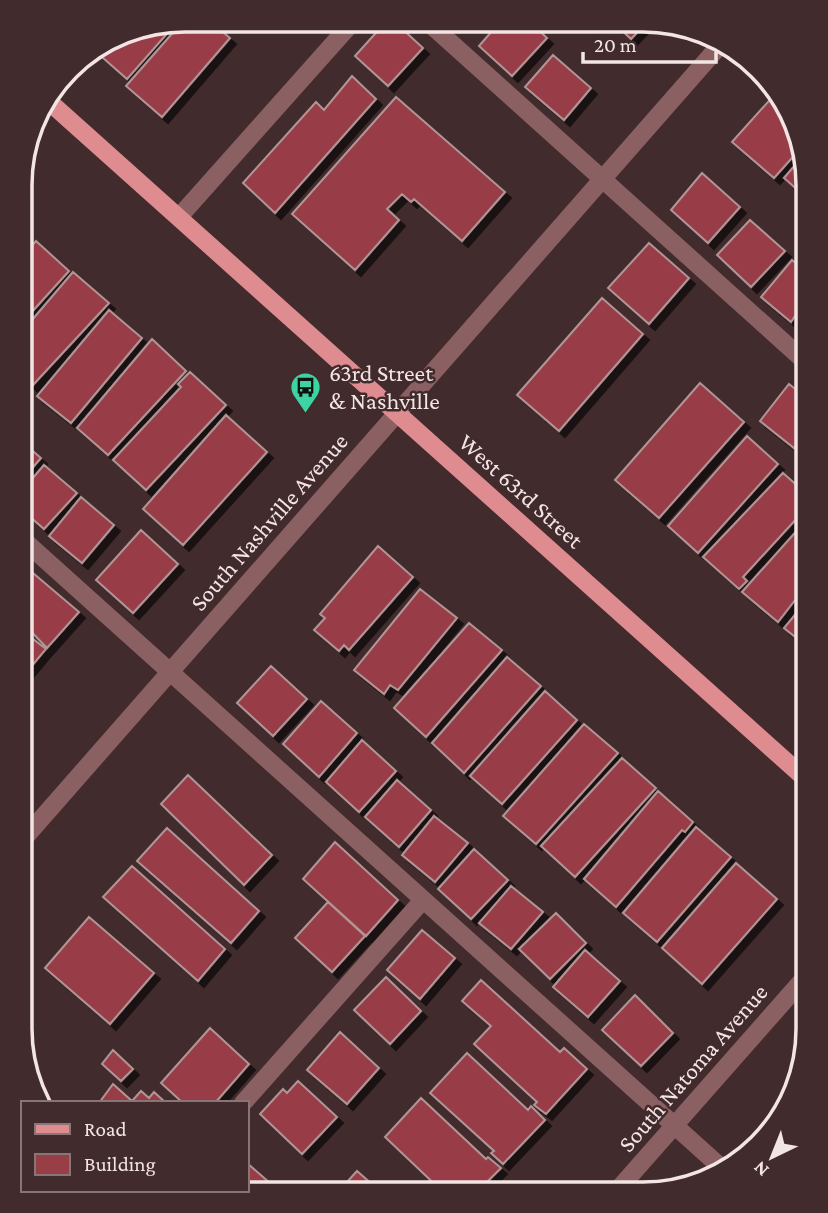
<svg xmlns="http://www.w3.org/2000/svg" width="828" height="1213" viewBox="0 0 828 1213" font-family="'Crimson Pro',serif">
<defs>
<filter id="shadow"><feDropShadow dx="6" dy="6" stdDeviation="0" flood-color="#0009"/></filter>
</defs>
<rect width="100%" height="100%" fill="#422b2c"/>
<!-- building -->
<path fill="#983e47" stroke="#b19596" stroke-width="2" filter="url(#shadow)" d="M612 21H648L631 39Z
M499 23H531L547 38 512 76 479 46Z
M397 24 423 48 388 86 355 56 383 25Z
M217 27 230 38 162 117 126 86 177 28Z
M131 28H172L127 79 94 50Z
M553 55 591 88 564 120 525 87Z
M352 76 376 99 275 213 243 183 316 102 324 110Z
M776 93 792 112 800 149 774 178 732 142Z
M396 97 505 192 462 241 414 199 411 202 402 194 387 209 399 220 355 270 292 214Z
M802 157 809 184V200L784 178Z
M702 173 740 207 708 243 671 210Z
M750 220 785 251 751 287 717 255Z
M36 241 69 271 20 325 21 258Z
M649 243 689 278 649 324 608 288Z
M792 260 809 274V319L805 323 795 316 791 322 761 297Z
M73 272 109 303 32 386 20 376V334Z
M602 298 643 334 559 431 517 395Z
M109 310 142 338 71 423 37 396Z
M152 339 186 371 108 455 77 428Z
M190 372 226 405 146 490 113 460 181 387 178 384Z
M700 383 744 422 659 518 615 480Z
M789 384 809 400V429L794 448 760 421Z
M226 415 267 452 183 545 143 509Z
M747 436 778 464 698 553 668 526Z
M20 440 41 458 20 482Z
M44 465 77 493 44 529 20 508V493Z
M783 473 809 496V505L743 577 747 581 739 589 703 557Z
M81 497 114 525 82 563 49 536Z
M809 517V582L778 622 742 592Z
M141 530 178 564 133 613 96 580Z
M378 546 413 577 349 650 344 645 339 651 314 630 325 618 320 614Z
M20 562 79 612 47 648 20 620Z
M420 589 457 618 398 690 390 685 384 694 354 670Z
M809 598V648L784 628Z
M469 623 502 650 426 737 394 708Z
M20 629 46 649 20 680Z
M507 657 541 686 464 773 432 743Z
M271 666 307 699 273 736 237 703Z
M545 691 577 720 502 804 470 776Z
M321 701 357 733 319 777 283 744Z
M584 724 618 753 536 844 503 816Z
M362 740 396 771 359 812 326 782Z
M622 758 656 788 575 877 541 846Z
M188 775 272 855 244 885 161 804Z
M397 780 431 810 399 847 365 817Z
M658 791 693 822 685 832 682 830 616 907 584 879Z
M434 816 468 843 435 882 402 855Z
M696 827 731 857 657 942 623 913Z
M167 828 259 911 231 943 137 861Z
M335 842 398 900 366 936 303 879Z
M474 849 508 880 471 919 438 889Z
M736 863 777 899 702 984 662 948Z
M132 866 225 949 198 981 103 897Z
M511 886 543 912 511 949 479 923Z
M328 902 365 936 332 972 295 938Z
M556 913 586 943 550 979 519 949Z
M89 917 154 973 110 1024 45 968Z
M422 930 455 958 420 999 387 970Z
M585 950 620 981 588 1017 553 987Z
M386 977 421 1011 390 1044 354 1010Z
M481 980 560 1052 564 1048 587 1069 546 1114 534 1105 537 1102 474 1044 491 1026 462 1001Z
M635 995 673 1033 641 1066 602 1030Z
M210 1028 249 1064 215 1103H183L161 1083Z
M340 1032 379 1068 347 1104 307 1070Z
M113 1050 133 1069 121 1081 102 1064Z
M467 1053 528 1110 531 1106 545 1120 503 1164 491 1153 494 1151 430 1093Z
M298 1081 337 1117 302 1154 260 1114 283 1089 287 1093Z
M113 1084 132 1101 141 1091 149 1098 154 1092 166 1103H99Z
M421 1098 486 1159 488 1157 501 1168 476 1193H444L385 1137Z
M247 1163 270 1183 261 1193 209 1190H247Z
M357 1171 382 1193H337Z"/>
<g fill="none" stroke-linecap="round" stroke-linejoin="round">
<!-- minor -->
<path stroke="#8a6062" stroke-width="18" d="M430 24 809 365
M179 217 350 25
M20 537 724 1170
M20 843 721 44
M243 1103 423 900
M164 1192 166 1190
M614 1194 808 974"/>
<!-- major -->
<path stroke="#df8c90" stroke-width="18" d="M45 98 808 781"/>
</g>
<!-- icons -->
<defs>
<symbol id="bus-pin" viewBox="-11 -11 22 30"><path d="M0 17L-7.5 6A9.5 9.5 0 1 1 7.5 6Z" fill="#3dd4a3" stroke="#422b2c"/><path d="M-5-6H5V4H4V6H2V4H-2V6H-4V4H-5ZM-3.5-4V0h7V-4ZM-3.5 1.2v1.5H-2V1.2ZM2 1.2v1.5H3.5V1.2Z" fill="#111"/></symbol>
</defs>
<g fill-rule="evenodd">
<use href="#bus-pin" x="288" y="370" width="35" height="47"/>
</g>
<g text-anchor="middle" stroke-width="5" stroke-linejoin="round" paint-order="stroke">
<!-- poi labels -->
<g font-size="24" fill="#f4e5e5" stroke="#422b2c" text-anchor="start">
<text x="329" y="381">63rd Street<tspan x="329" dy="28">&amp; Nashville</tspan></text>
</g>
<!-- street labels -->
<g font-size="24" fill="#f4e5e5" stroke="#422b2c">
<text transform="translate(521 491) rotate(42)" y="8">West 63rd Street</text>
<text transform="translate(269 522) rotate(-49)" y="8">South Nashville Avenue</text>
<text transform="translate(693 1068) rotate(-49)" y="8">South Natoma Avenue</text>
</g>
</g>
<!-- crop -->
<path d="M0 0H828V1213H0ZM185 32H643A153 153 0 0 1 796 185V1029A153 153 0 0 1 643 1182H185A153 153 0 0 1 32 1029V185A153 153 0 0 1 185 32Z" fill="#422b2c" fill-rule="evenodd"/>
<path fill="none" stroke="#f4e5e5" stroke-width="3.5" d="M185 32H643A153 153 0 0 1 796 185V1029A153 153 0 0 1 643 1182H185A153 153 0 0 1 32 1029V185A153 153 0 0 1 185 32Z"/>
<!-- legend -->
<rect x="21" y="1101" width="228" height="91" fill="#422b2c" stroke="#897576" stroke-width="2"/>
<rect x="35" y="1124" width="35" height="10" fill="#df8c90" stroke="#897576" stroke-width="2"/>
<text x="84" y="1136" font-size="21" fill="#f4e5e5">Road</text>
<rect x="35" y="1154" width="35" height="21" fill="#983e47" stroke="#897576" stroke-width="2"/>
<text x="84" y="1171" font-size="21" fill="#f4e5e5">Building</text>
<!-- north arrow -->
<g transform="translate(772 1157) rotate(223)" stroke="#422b2c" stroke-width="5" paint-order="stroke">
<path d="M0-5L12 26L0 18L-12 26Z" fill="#f4e5e5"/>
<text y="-10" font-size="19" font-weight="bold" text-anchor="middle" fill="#f4e5e5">N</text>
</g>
<!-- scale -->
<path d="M583 52v10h133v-10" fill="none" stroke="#f4e5e5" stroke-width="3.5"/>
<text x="594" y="52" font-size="21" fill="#f4e5e5" stroke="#422b2c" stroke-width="5" paint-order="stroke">20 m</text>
</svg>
